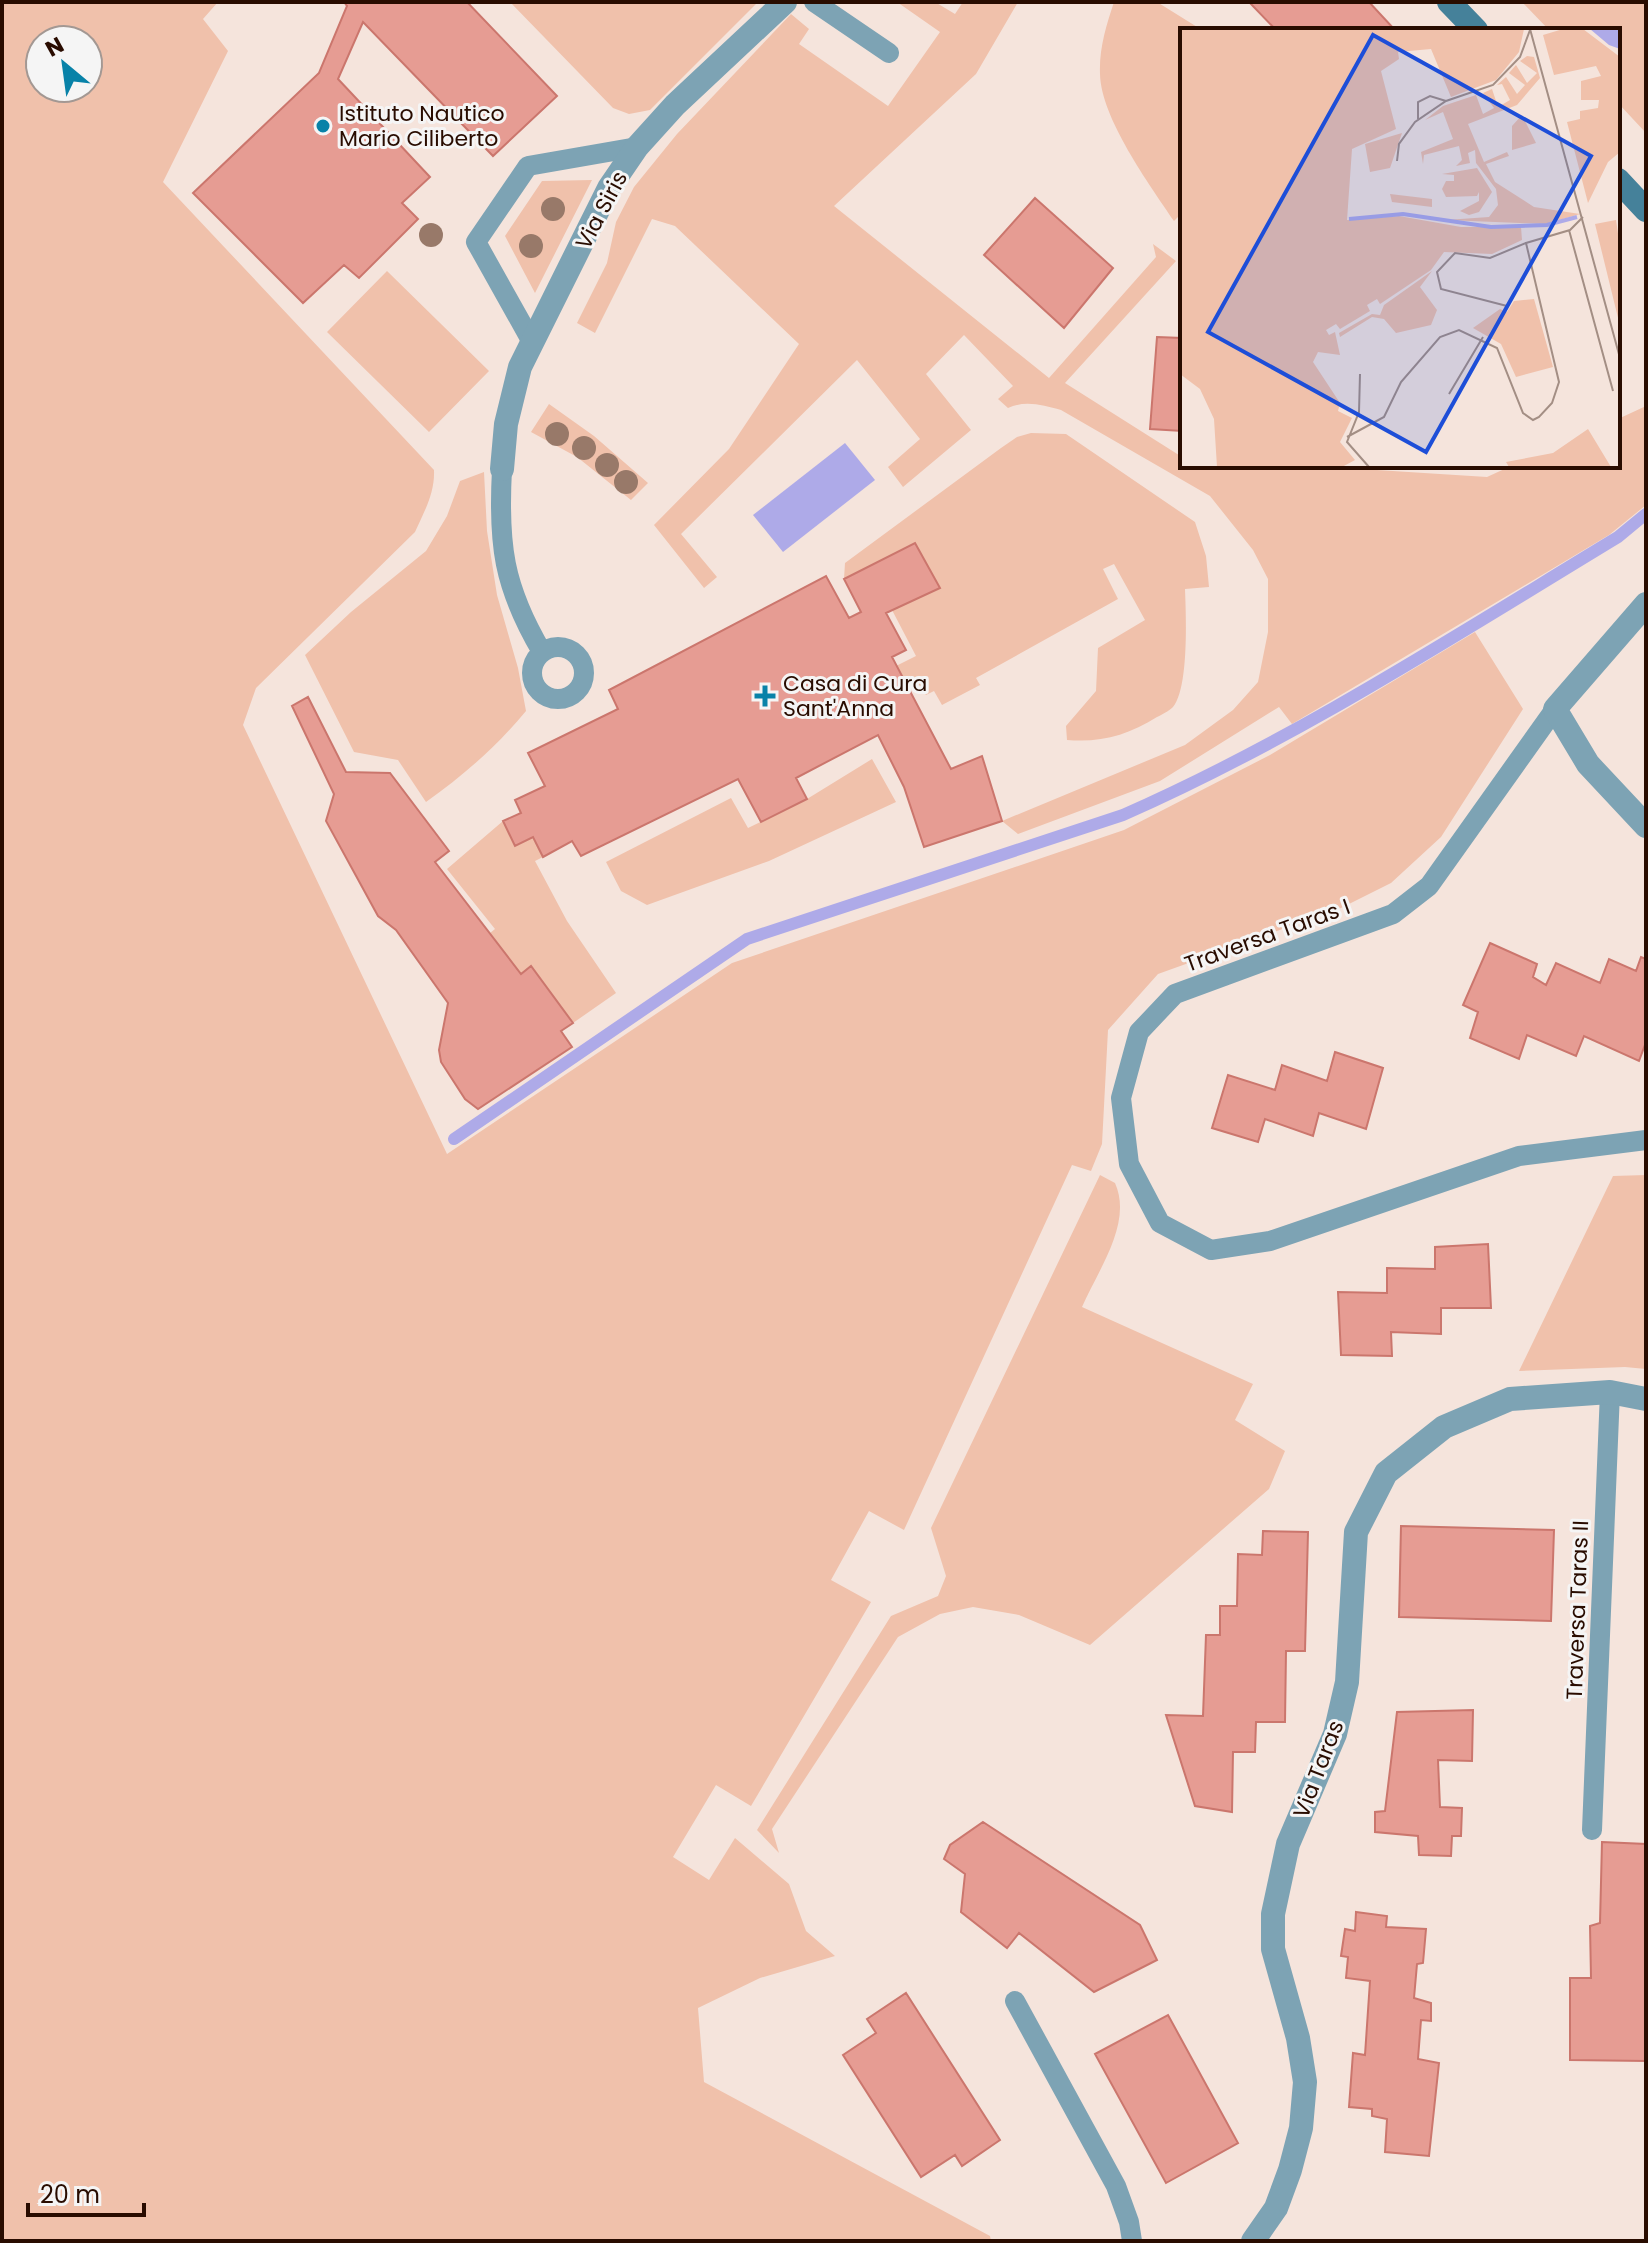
<svg xmlns="http://www.w3.org/2000/svg" width="1648" height="2243" viewBox="0 0 1648 2243" font-family="Poppins,sans-serif">
<rect width="100%" height="100%" fill="#f5e4dc"/>
<!-- green -->
<path fill="#f0c1ab" fill-rule="evenodd" d="M2 2H218L203 19 228 51 163 182 434 470C435 493 424 512 415 532L256 688 243 725 447 1154 732 963 1124 830 1270 755 1475 632 1523 709 1441 837 1391 883 1341 908 1158 974 1108 1030 1102 1144 1091 1171 1072 1165 904 1530 869 1511 831 1580 871 1602 751 1806 716 1785 673 1857 709 1880 735 1838 789 1884 806 1931 835 1956 760 1978 698 2008 704 2082 990 2236 991 2241H2ZM40 40H88V88H40Z
M510 2H758L650 110 629 114 613 108Z
M897 2H935L955 14 963 2H1018L976 74 834 206 1049 378 1156 257 1153 244 1176 261 1065 383 1182 457V466H1314L1487 477 1511 466H1618V419L1646 406V505L1609 535 1292 724 1279 707 1160 781 1018 834 1002 821 1185 745 1233 710 1258 682 1268 632V579L1253 550 1210 496 1061 410C1043 405 1025 400 1008 408L998 399 1013 386 964 335 926 374 971 430 903 487 888 467 920 439 857 360 681 534 717 577 704 588 654 525 729 449 799 344 675 226 652 219 595 333 577 323 607 263 616 222 634 187 677 134 791 14 809 29 799 44 888 106 940 32Z
M1114 2H1157L1202 30H1182V213L1174 221C1149 184 1101 118 1100 74 1099 49 1106 26 1114 2Z
M1522 2H1646V133L1618 103V30H1549Z
M592 180 535 293 505 236 542 181Z
M387 271 489 371 429 432 327 332Z
M549 404 594 436 648 483 631 500 577 457 531 432Z
M1031 433 1066 434 1195 522 1206 556 1209 587 1185 589C1186 615 1189 688 1173 707 1169 711 1161 715 1157 717 1128 735 1101 743 1067 740L1066 726 1096 691 1098 648 1145 620 1114 564 1103 569 1118 599 976 678 980 685 942 705 934 691 926 695 918 683 908 688 896 666 916 656 892 610 940 588 915 544 844 579 845 563 1001 448 1017 437Z
M484 472 487 531 497 595 518 668 526 711C496 747 464 775 426 802L398 760 354 752 305 655 351 612 426 551 447 516 460 481Z
M872 759 896 802 769 861 647 905 621 891 606 862 731 798 748 828 807 799Z
M503 821 515 845 533 837 543 857 535 861 567 921 616 993 573 1023 531 966 521 974 490 933 495 929 447 869Z
M1100 1175 1115 1183C1133 1223 1098 1270 1082 1307L1253 1384 1235 1420 1285 1451 1269 1489 1090 1645 1019 1615 973 1607 940 1614 898 1637 772 1829 779 1853 757 1830 891 1616 938 1596 946 1576 931 1528Z
M1646 1175V1369L1625 1367 1519 1371 1613 1176Z"/>
<!-- water -->
<path fill="#aeaae8" d="M845 443 875 480 783 552 753 515Z"/>
<g fill="none" stroke-linecap="round" stroke-linejoin="round">
<!-- stream -->
<path stroke="#aeaae8" stroke-width="12" d="M454 1139 747 939 1123 815C1296 739 1456 635 1618 537L1646 514"/>
</g>
<!-- building -->
<path fill="#e69c93" stroke="#cb766d" stroke-width="2" d="M344 2H467L557 96 493 156 363 22 338 79 430 177 402 203 418 219 359 278 344 265 303 303 193 193 319 73 347 6Z
M1249 2H1369L1395 30H1276Z
M1035 198 1113 268 1064 328 984 255Z
M1157 337 1182 338V431L1150 429Z
M915 543 940 588 886 613 906 650 892 657 951 769 982 756 1002 821 924 847 904 787 878 735 796 778 807 799 761 822 738 779 581 856 572 841 543 857 533 837 515 846 503 821 521 813 515 800 545 786 528 753 618 709 609 690 826 576 849 618 861 612 844 579Z
M308 697 346 772 390 773 449 851 435 862 521 974 531 966 573 1023 561 1031 572 1047 478 1109 465 1099 441 1062 439 1050 448 1003 396 930 378 916 326 821 334 794 292 706Z
M1490 943 1537 964 1533 977 1546 985 1556 963 1600 983 1609 959 1636 971 1641 957 1646 959V1042L1639 1061 1584 1036 1576 1056 1527 1035 1519 1059 1470 1038 1478 1012 1463 1005Z
M1335 1052 1383 1068 1366 1129 1319 1113 1313 1136 1265 1119 1258 1142 1212 1128 1228 1075 1275 1090 1282 1065 1327 1081Z
M1488 1244 1491 1308H1441V1334L1391 1332 1392 1356 1341 1355 1338 1292 1387 1293V1268L1435 1269V1247Z
M1401 1526 1554 1530 1551 1621 1399 1617Z
M1263 1531 1308 1532 1305 1651H1286L1285 1722H1256L1255 1752H1233L1232 1812 1195 1806 1166 1715 1203 1716 1206 1635H1220V1606H1237L1238 1554 1262 1555Z
M1473 1710 1472 1761 1438 1760 1440 1807 1462 1808 1461 1836H1452L1451 1856 1419 1855 1418 1836 1375 1832V1812L1385 1811 1397 1712Z
M983 1822 1140 1925 1157 1960 1094 1992 1019 1933 1007 1948 961 1912 965 1874 944 1859 950 1845Z
M1602 1842 1646 1844V2061L1570 2060V1978H1591L1590 1926 1600 1923Z
M1356 1912 1387 1916 1386 1927 1426 1929 1423 1963 1417 1964 1414 1998 1431 2003V2021L1421 2020 1418 2059 1439 2063 1429 2156 1385 2152 1387 2119 1372 2116V2109L1349 2107 1353 2053 1365 2055 1370 1981 1346 1978 1348 1957 1341 1956 1345 1929 1355 1931Z
M906 1993 1000 2140 962 2166 955 2155 921 2177 843 2055 876 2033 867 2019Z
M1168 2015 1238 2143 1166 2183 1095 2054Z"/>
<g fill="none" stroke-linecap="round" stroke-linejoin="round">
<!-- lane -->
<path stroke="#7da3b4" stroke-width="20" d="M814 2 889 53
M532 342 476 242 528 166 637 147
M502 469C498 544 503 586 542 652
M532 673a26 26 0 1 1 52 0a26 26 0 1 1-52 0Z
M1555 709 1429 886 1393 914 1175 994 1139 1032 1121 1098 1129 1164 1160 1223 1211 1250 1270 1241 1519 1156 1646 1140
M1592 1830 1610 1392
M1015 2001 1116 2186 1129 2222 1132 2241"/>
<!-- street -->
<path stroke="#7da3b4" stroke-width="24" d="M502 469 506 424 520 367 609 188 637 147 675 105 785 2
M1646 604 1555 709 1588 764 1646 826
M1253 2241 1276 2208 1290 2170 1301 2128 1305 2082 1298 2038 1273 1949V1914L1288 1844 1335 1734 1347 1682 1356 1532 1386 1473 1444 1427 1510 1399 1610 1392 1646 1399"/>
<!-- secondary -->
<path stroke="#45819a" stroke-width="24" d="M1449 2 1476 30
M1618 180 1646 210"/>
</g>
<!-- trees -->
<g fill="#987969">
<circle cx="553" cy="209" r="12"/>
<circle cx="431" cy="235" r="12"/>
<circle cx="531" cy="246" r="12"/>
<circle cx="557" cy="434" r="12"/>
<circle cx="584" cy="448" r="12"/>
<circle cx="607" cy="465" r="12"/>
<circle cx="626" cy="482" r="12"/>
</g>
<!-- markers -->
<g fill="#0882a8" stroke="#f5f5f5" stroke-width="3">
<circle cx="323" cy="126" r="8"/>
<path d="M761 684h8v8h8v8h-8v8h-8v-8h-8v-8h8z"/>
</g>
<g text-anchor="middle" stroke-width="6" stroke-linejoin="round" paint-order="stroke">
<!-- poi labels -->
<g font-size="22" fill="#290c00" stroke="#f5f5f5" text-anchor="start">
<text x="339" y="121">Istituto Nautico<tspan x="339" dy="25">Mario Ciliberto</tspan></text>
<text x="783" y="691">Casa di Cura<tspan x="783" dy="25">Sant'Anna</tspan></text>
</g>
<!-- street labels -->
<g font-size="22" fill="#290c00" stroke="#f5f5f5">
<text transform="translate(601 210) rotate(-62)" y="8">Via Siris</text>
<text transform="translate(1267 935) rotate(-20)" y="8">Traversa Taras I</text>
<text transform="translate(1577 1610) rotate(-88)" y="8">Traversa Taras II</text>
<text transform="translate(1318 1769) rotate(-69)" y="8">Via Taras</text>
</g>
</g>
<!-- overview -->
<g transform="translate(1180 28)">
<rect width="440" height="440" fill="#f5e4dc"/>
<path d="M0 1H344L339 24 316 52 271 69 251 21 218 24 219 31 201 43 216 101 172 121 167 192 219 188 281 199H341L342 212 312 226 264 224 251 242 200 276 197 271 187 277 190 283 160 301 156 296 146 302 149 307 155 304 160 327 138 324 133 334 160 375 158 383 172 390 160 414 175 432 162 439H37L34 391 20 361 0 346ZM383 1H403L440 29V124L428 134 408 175 387 94 400 91V83L418 80 419 72H401V53L421 48 416 38 374 47 363 7ZM347 28 354 29 360 50 337 77 288 96 304 134 327 124 329 128 306 136 315 154 354 179 400 186 366 196 266 192 309 189 318 177 316 161 296 135 295 122 288 125 290 135 276 138 282 132 279 118 244 127 243 136 241 124 273 111 263 84 245 92 263 78 296 67 303 86 314 80 303 65 312 61 318 79 330 72 322 56 317 57 326 49 337 66 345 57 329 45 336 37 347 55 357 45 340 33ZM342 87 356 115 332 122V98ZM222 105 210 140 190 144 185 116ZM297 140 312 164 299 184 289 187 280 183 299 173V164L297 168 266 169 262 161 266 153H274V147L262 146ZM210 166 252 171V179L212 174ZM436 192 440 219V298L415 196ZM252 243 240 259 257 282 251 297 216 305 204 291 192 289 160 309 159 305 192 286 200 287 204 277ZM354 271 373 339 336 349 321 316 293 300 320 281 327 284 334 273ZM408 401 431 439H329L326 434 373 425Z" fill="#f0c1ab"/>
<path d="M410 1H440V21L429 17Z" fill="#aeaae8"/>
<path fill="none" stroke="#aeaae8" stroke-width="4" d="M169 191 223 186 311 199 367 197 397 189"/>
<path fill="none" stroke="#a38e84" stroke-width="2" d="M350 1 440 330M238 91V74L250 68 266 73M217 133 219 116 235 94 266 73 313 57 340 29 350 2M389 202 433 363M327 278 261 261 257 244 275 225 310 230 346 215M180 346 179 384 167 414 189 439M269 366 303 309M167 409 204 389 221 354 260 309 279 302 317 320 343 385 353 392 359 389 372 375 379 354 346 215 390 202 403 189"/>
<path fill="#1d4ed8" fill-opacity="0.15" stroke="#1d4ed8" stroke-width="4" d="M193 7 411 128 246 424 28 304Z"/>
<rect width="440" height="440" fill="none" stroke="#290c00" stroke-width="4"/>
</g>
<!-- border -->
<rect width="1648" height="2243" fill="none" stroke="#290c00" stroke-width="8"/>
<!-- north arrow -->
<g transform="translate(64 64) rotate(331)"><circle r="38" fill="#f5f5f5" stroke="#a39893" stroke-width="2"/>
<path d="M0-6L14 30L0 20L-14 30Z" fill="#0882a8"/>
<text y="-12" font-size="22" font-weight="bold" text-anchor="middle" fill="#290c00">N</text>
</g>
<!-- scale -->
<path d="M28 2203v12h116v-12" fill="none" stroke="#290c00" stroke-width="4"/>
<text x="40" y="2203" font-size="24" fill="#290c00" stroke="#f5f5f5" stroke-width="6" paint-order="stroke">20 m</text>
</svg>
